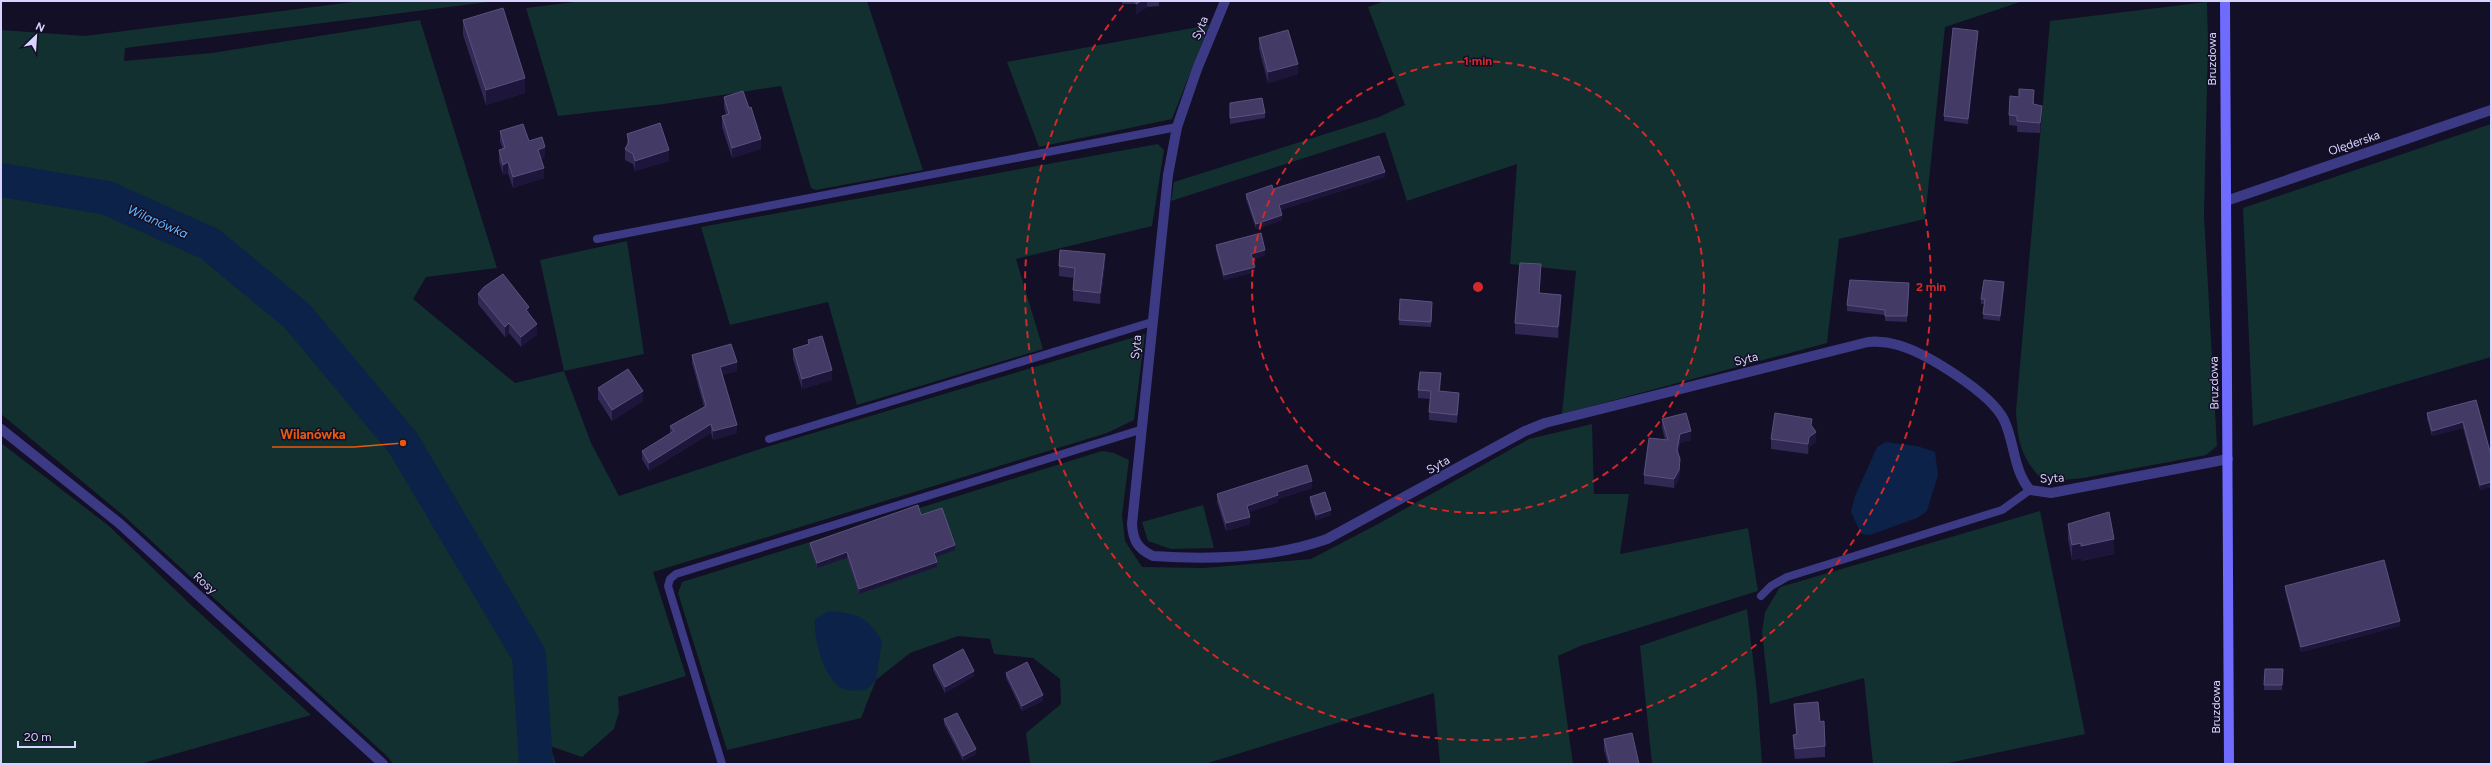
<svg xmlns="http://www.w3.org/2000/svg" width="2492" height="765" viewBox="0 0 2492 765" font-family="Figtree,sans-serif">
<rect width="100%" height="100%" fill="#130f26"/>
<!-- green -->
<path fill="#12302f" d="M361 1H496L125 48 124 61 212 53 420 20 497 268 426 277 413 299 515 383 564 371 540 260 627 241 644 354 564 371 591 443 619 496 763 448 1145 334 1134 420 1107 433 653 572 686 676 618 697 619 712 614 729 582 757 550 746 556 764H393L387 756 124 516 1 414V30L85 36Z
M583 1H867L923 170 816 190 811 188 781 86 664 104 558 116 526 8Z
M1385 1H2023L1945 27 1925 219 1839 239 1827 343 1562 414 1576 271 1510 264 1517 164 1407 201 1385 132 1171 201 1174 182 1379 117 1405 105 1368 7Z
M2207 2 2208 45 2204 215 2217 446 2206 455 2083 478 2044 482C2021 457 2018 444 2016 411L2050 21Z
M1209 25 1172 119 1039 147 1007 62Z
M2491 124V357L2253 426 2243 208Z
M1158 144 1164 150 1152 226 1016 259 1043 349 857 405 828 302 730 325 701 227Z
M1592 424 1594 494H1629L1620 554 1748 528 1758 591 1580 646 1558 656 1573 764H1440L1434 693 1205 764H1030L1026 733 1061 704 1060 679 1033 658 994 654 990 639 958 636 910 653 876 680 861 718 727 750 678 593 682 582 1102 451 1114 453 1129 460 1122 515 1125 541 1142 567 1203 568 1311 559 1378 524 1529 439Z
M1 443 109 526 191 605 311 715 140 764H1Z
M1203 505 1214 548 1171 549 1148 541 1142 522Z
M2040 511 2085 734 1944 764H1873L1864 678 1770 704 1762 632 1765 612 1780 587Z
M1747 609 1757 693 1762 764H1652L1640 646Z"/>
<!-- water -->
<path fill="#0c2248" d="M1886 442 1917 446 1935 452 1938 475 1927 511 1917 518 1870 535 1861 534 1851 512 1855 496 1877 447Z
M829 611C858 614 867 616 882 641L876 680 866 690C860 690 850 692 844 689 825 683 813 638 815 619Z"/>
<g fill="none" stroke-linecap="round" stroke-linejoin="round">
<!-- river -->
<path stroke="#0c2248" stroke-width="34" d="M1 180 107 198 210 244 297 316 403 443 529 655 536 764"/>
<!-- lane -->
<path stroke="#3d3a85" stroke-width="8" d="M597 239 1177 127
M769 439 1152 322
M1761 596 1771 586 1787 577 2002 510 2030 490
M722 764 668 586 670 579 676 574 1140 430"/>
<!-- street -->
<path stroke="#3d3a85" stroke-width="10" d="M1225 1 1197 69 1177 127 1168 175 1132 524C1133 541 1138 549 1153 556 1209 560 1274 558 1327 539L1525 431 1545 423 1868 342C1878 341 1888 342 1898 345 1926 353 1991 393 2004 420 2015 443 2013 470 2030 490L2051 493 2228 459
M2226 201 2491 110
M1 429 119 523 383 764"/>
<!-- secondary -->
<path stroke="#6f6bff" stroke-width="10" d="M2225 1 2229 764"/>
</g>
<!-- wall -->
<path fill="#312854" d="M1122 1H1159V6L1147 7 1136 14V4H1122Z
M463 20 525 93 486 105 463 35Z
M1978 36 1968 124 1944 121V116Z
M1259 38 1298 74 1268 83 1259 49Z
M724 97 761 149 732 158 722 127V116L726 115 724 107Z
M2034 101V104L2042 116 2040 133 2017 132V126L2009 125V115Z
M1230 103 1265 113V118L1230 124Z
M500 131 529 141 545 158 541 159 544 178 513 188 508 173 503 175 499 161V150L503 149 500 142Z
M627 134 669 161 635 171 633 164 625 160V149L627 145Z
M1385 177 1280 210 1282 220 1256 229 1246 199V194Z
M1216 245 1265 255 1253 259 1255 272 1224 280 1216 250Z
M1105 264 1100 304 1073 301V290L1074 278 1059 276V266Z
M1541 275 1539 293 1561 305 1558 338 1515 334V323Z
M1909 283 1907 322 1885 321V315L1847 311V305Z
M2004 288 2000 321 1983 319 1984 304H1981V299Z
M478 294 529 314 537 334 521 347 509 333 505 337 478 304Z
M1432 307 1431 327 1399 325V320Z
M808 340 832 380 802 389 793 359V349L808 344Z
M692 355 737 371 722 375 737 433 713 440 711 433 649 471 642 459V451L670 434V426L704 407 692 363Z
M1441 382 1440 391 1459 401 1457 423 1429 420V412L1430 399 1418 398V390Z
M598 388 643 401 612 421 598 399Z
M2476 400 2491 455V487L2480 490 2463 428 2432 436 2427 419V413Z
M1662 419 1691 440 1680 443 1678 453 1680 468 1679 479 1674 488 1644 484V475L1665 440 1662 428Z
M1812 427 1816 442 1809 447 1808 454 1771 449V439Z
M1312 488 1278 499V502L1249 512 1250 524 1226 531 1217 502V494Z
M1310 497 1331 515 1316 520 1310 502Z
M921 515 955 550 936 557 937 567 859 594 847 558 817 568 810 548V543Z
M2068 524 2114 554 2081 561V558L2072 560 2068 539Z
M2285 586 2400 626 2301 652 2285 591Z
M933 665 974 676 945 693 933 670Z
M2265 669H2283L2282 690H2264Z
M1006 673 1043 701 1022 711 1006 678Z
M1794 704 1820 722 1825 746V757L1795 759 1793 745V735L1796 734 1794 714Z
M944 719 976 754 963 761 944 724Z
M1604 739 1639 764H1608L1604 750Z"/>
<!-- shaded-wall -->
<path fill="#1d163a" d="M1141 1H1147V7L1136 14V4Z
M1978 31V36L1968 124V119Z
M1298 64V74L1268 83V72Z
M525 78V93L486 105V90Z
M2042 106V116L2040 133V123Z
M761 139V149L732 158V148Z
M545 147V158L538 161V150Z
M669 150V161L635 171V161Z
M508 162V173L503 175V165Z
M544 168V178L513 188V177Z
M1385 172V177L1279 210V205Z
M1282 215V220L1256 229V224Z
M1265 250V255L1251 259V254Z
M1105 254V264L1100 304V293Z
M1541 264V275L1539 303V293Z
M1255 267V272L1224 280V275Z
M2004 282V288L2000 321V316Z
M1561 295V305L1558 338V327Z
M529 307V317L526 310Z
M509 323V333L505 337V327Z
M537 324V334L521 347V337Z
M737 362V371L720 376V367Z
M832 370V380L802 389V379Z
M643 391V401L612 421V410Z
M1459 393V401L1457 423V415Z
M1812 419V429L1816 432V442L1809 447 1808 454V444Z
M2463 422V428L2432 436V431Z
M711 424V433L649 471V463Z
M737 425V433L713 440V431Z
M1691 431V440L1680 443 1677 458V450L1680 434Z
M1680 459 1679 479 1674 488V479Z
M1312 481V488L1278 499V502L1247 513V506L1277 492Z
M2491 482V487L2480 490V485Z
M1331 510V515L1316 520V515Z
M1250 517V524L1226 531V523Z
M2114 539V554L2081 561V546Z
M2081 543V558L2072 560V545Z
M955 545V550L934 558V553Z
M847 552V558L817 568V563Z
M937 562V567L859 594V589Z
M2400 621V626L2301 652V647Z
M974 671V676L945 693V687Z
M1043 695V701L1022 711V706Z
M976 749V754L963 761V756Z"/>
<!-- building -->
<path fill="#433a66" stroke="#5a527e" d="M1136 1H1141L1136 4Z
M503 8 525 78 486 90 463 20Z
M1953 28 1978 31 1968 119 1944 116Z
M1288 30 1298 64 1268 72 1259 38Z
M2019 89 2034 90 2033 104 2042 106 2040 123 2017 121V116L2009 115 2010 96 2019 97Z
M743 91 749 108 751 107 761 139 732 148 722 116 729 114 724 97Z
M1262 98 1265 113 1230 118V103Z
M660 123 669 150 635 161 633 154 625 149 629 142 627 134Z
M523 124 529 141 542 137 545 147 538 150 544 168 513 177 508 162 503 165 499 150 505 148 500 131Z
M1379 156 1385 172 1279 205 1282 215 1256 224 1246 194 1272 185 1273 189Z
M1261 233 1265 250 1251 254 1255 267 1224 275 1216 245Z
M1060 250 1105 254 1100 293 1073 290 1075 268 1059 266Z
M1520 263 1541 264 1539 293 1561 295 1558 327 1515 323Z
M503 274 529 307 526 310 537 324 521 337 509 323 505 327 478 294 484 287Z
M1850 280 1909 283 1907 316H1885V310L1847 305Z
M1984 280 2004 282 2000 316 1983 314 1985 299H1981Z
M1400 299 1432 302 1431 322 1399 320Z
M822 336 832 370 802 379 793 349 809 344 808 340Z
M731 344 737 362 720 367 737 425 713 431 711 424 649 463 642 451 674 431 670 426 706 406 692 355Z
M628 369 643 391 612 410 598 388Z
M1420 372 1441 373 1439 391 1459 393 1457 415 1429 412 1431 391 1418 390Z
M2476 400 2491 455V482L2480 485 2463 422 2432 431 2427 413Z
M1686 413 1691 431 1680 434 1677 450 1680 459 1679 470 1674 479 1644 475 1649 438 1668 440 1662 419Z
M1775 413 1812 419 1811 425 1816 432 1809 437 1808 444 1771 439Z
M1307 465 1312 481 1277 492 1278 495 1247 506 1250 517 1226 523 1217 494Z
M1325 492 1331 510 1316 515 1310 497Z
M918 505 921 515 942 508 955 545 934 553 937 562 859 589 847 552 817 563 810 543Z
M2109 512 2114 539 2081 546V543L2072 545 2068 524Z
M2384 560 2400 621 2301 647 2285 586Z
M963 649 974 671 945 687 933 665Z
M1027 662 1043 695 1022 706 1006 673Z
M2265 669H2283L2282 685H2264Z
M1818 702 1820 722 1824 721 1825 746 1795 749 1793 735 1797 734 1794 704Z
M957 713 976 749 963 756 944 719Z
M1632 733 1639 764H1610L1604 739Z"/>
<!-- distance rings -->
<g fill="none" stroke="#d62828" stroke-width="2" stroke-dasharray="7 5">
<circle cx="1478" cy="287" r="226"/>
<path d="M1830 2A453 453 0 1 1 1126 2"/>
</g>
<g text-anchor="middle" stroke-width="3" stroke-linejoin="round" paint-order="stroke">
<!-- street labels -->
<g font-size="12" fill="#d9d4ff" stroke="#130f26">
<text transform="translate(1200 28) rotate(-68)" y="4">Syta</text>
<text transform="translate(2212 59) rotate(-90)" y="4">Bruzdowa</text>
<text transform="translate(2354 143) rotate(-19)" y="4">Olęderska</text>
<text transform="translate(1136 347) rotate(-84)" y="4">Syta</text>
<text transform="translate(1746 359) rotate(-14)" y="4">Syta</text>
<text transform="translate(2214 383) rotate(-91)" y="4">Bruzdowa</text>
<text transform="translate(1438 465) rotate(-29)" y="4">Syta</text>
<text transform="translate(2052 478) rotate(-3)" y="4">Syta</text>
<text transform="translate(205 583) rotate(42)" y="4">Rosy</text>
<text transform="translate(2216 707) rotate(-90)" y="4">Bruzdowa</text>
</g>
<!-- water labels -->
<g font-size="13" font-style="italic" fill="#62b6ff" stroke="#130f26">
<text transform="translate(158 221) rotate(24)" y="5">Wilanówka</text>
</g>
</g>
<circle cx="1478" cy="287" r="6" fill="#d62828" stroke="#130f26" stroke-width="2"/>
<g font-size="12" text-anchor="middle" font-weight="bold" fill="#d62828" stroke="#130f26" stroke-width="3" stroke-linejoin="round" paint-order="stroke">
<text x="1478" y="65">1 min</text>
<text x="1931" y="291">2 min</text>
</g>
<!-- callouts -->
<path fill="none" stroke="#e8590c" stroke-width="1.5" d="M403 443L354 447H272"/>
<circle fill="#e8590c" stroke="#130f26" stroke-width="1.5" cx="403" cy="443" r="4"/>
<g font-size="13" text-anchor="middle" font-weight="bold" fill="#e8590c" stroke="#130f26" stroke-width="3" stroke-linejoin="round" paint-order="stroke">
<text x="313" y="439">Wilanówka</text>
</g>
<!-- border -->
<rect width="2492" height="765" fill="none" stroke="#d9d4ff" stroke-width="4"/>
<!-- north arrow -->
<g transform="translate(36 36) rotate(25)" stroke="#130f26" stroke-width="3" paint-order="stroke">
<path d="M0-3L7 15L0 10L-7 15Z" fill="#d9d4ff"/>
<text y="-6" font-size="11" font-weight="bold" text-anchor="middle" fill="#d9d4ff">N</text>
</g>
<!-- scale -->
<path d="M18 741v6h57v-6" fill="none" stroke="#d9d4ff" stroke-width="2"/>
<text x="24" y="741" font-size="12" fill="#d9d4ff" stroke="#130f26" stroke-width="3" paint-order="stroke">20 m</text>
</svg>
